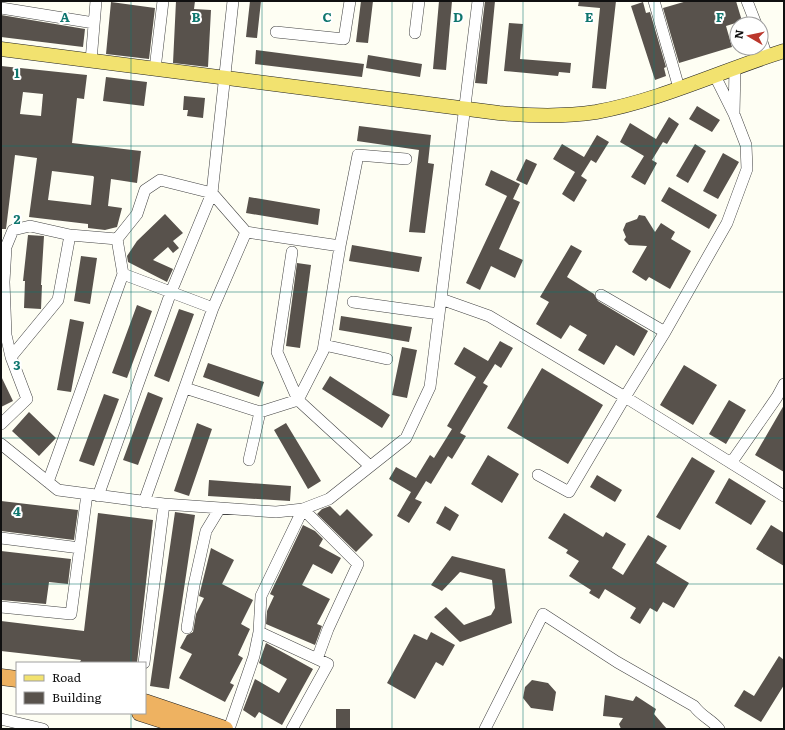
<svg xmlns="http://www.w3.org/2000/svg" width="785" height="730" viewBox="0 0 785 730" font-family="Literata,serif">
<rect width="100%" height="100%" fill="#fefef3"/>
<!-- building -->
<path fill="#58524c" fill-rule="evenodd" d="M176 1H195L194 9 211 10 208 67 173 63Z
M250 1H261L257 38 246 37Z
M361 1H373L368 43 356 42Z
M439 1H452L446 70 433 69Z
M485 1H495L487 84 475 83Z
M579 1H616L606 89 592 88 600 8 578 6Z
M687 1H736L742 21 726 26 732 47 679 63 663 8Z
M111 2 155 8 149 59 106 54Z
M643 2 646 13 650 12 666 67 664 68 666 76 655 80 631 6Z
M1 15 85 29 83 47 1 37Z
M509 23 523 24 520 59 571 63 570 73 559 72 558 76 504 71Z
M256 50 364 64 362 77 255 64Z
M368 55 422 64 420 77 366 68Z
M1 66 87 75 84 99 77 98 72 143 141 151 137 183 111 179 108 206 122 208 117 227 105 230 88 228V224L29 217 37 158 15 155 6 229H1ZM23 92 43 94 41 116 20 114ZM52 171 93 176 94 177 91 205 48 200Z
M106 77 147 82 144 106 103 101Z
M184 96 205 98 203 118 187 116 188 110H183Z
M697 106 720 120 712 132 689 119Z
M669 117 679 124 667 144 663 142 652 160 657 163 645 185 631 177 644 156 620 142 630 123 656 139Z
M359 126 431 135 428 163 434 164 425 233 409 232 419 150 357 141Z
M597 135 609 142 596 163 591 160 581 176 587 180 574 202 562 194 575 172 553 159 562 144 584 157Z
M695 144 706 151 688 183 676 176Z
M723 153 739 162 718 199 703 191Z
M526 159 537 164 527 185 516 180Z
M491 170 520 184 513 199 520 202 499 249 523 260 515 278 491 266 480 290 466 283 507 196 485 185Z
M669 187 717 215 709 229 661 201Z
M249 197 320 209 318 225 246 213Z
M165 214 183 233 173 241 179 248 173 253 168 247 153 260 173 269 167 282 128 262 127 256 137 241Z
M639 215 645 216 655 232 661 223 675 232 671 239 691 251 670 289 649 277 646 281 632 272 647 246 629 245 624 240 626 237 623 230 626 223 637 219Z
M28 235 44 236 41 285H42L41 309 24 308 25 281H23Z
M352 245 422 257 419 272 349 261Z
M571 245 582 251 567 277 594 294 598 301 648 331 634 356 616 345 604 365 578 350 587 335 570 325 561 339 536 324 549 302 540 297Z
M81 256 97 258 90 304 74 301Z
M297 263 311 265 300 348 286 346Z
M137 305 152 311 127 378 112 373Z
M179 309 194 314 169 382 154 376Z
M341 316 412 327 409 342 339 330Z
M70 319 84 322 71 392 57 390Z
M500 341 513 348 501 368 495 364 483 383 488 386 460 433 466 436 452 459 448 456 431 484 426 481 415 499 422 502 409 523 397 516 411 492 389 479 396 467 416 478 430 455 434 458 452 429 447 426 476 377 454 364 464 347 488 361Z
M402 347 417 350 407 398 392 395Z
M208 363 264 382 259 397 203 377Z
M684 365 717 385 693 425 660 405Z
M542 368 603 405 568 464 507 428Z
M1 376 13 401 1 407Z
M330 376 390 415 382 428 322 389Z
M148 392 163 398 138 465 123 460Z
M104 394 119 399 94 466 79 461Z
M729 400 746 410 726 444 709 434Z
M784 405V472L755 455Z
M29 412 56 438 39 456 12 431Z
M197 423 212 429 189 496 174 491Z
M286 423 321 481 308 489 274 430Z
M488 455 519 474 502 503 471 484Z
M692 457 715 471 680 530 656 517Z
M597 475 622 490 615 502 590 487Z
M729 478 766 501 751 525 715 503Z
M209 480 291 486 290 501 208 496Z
M1 501 78 510 74 540 1 531Z
M330 506 340 516 347 509 373 535 356 552 317 514 322 509Z
M445 506 459 515 450 531 436 523Z
M175 512 195 515 169 689 150 686Z
M98 513 153 520 137 663H87L80 662 81 660 1 651V621L84 631Z
M564 513 603 537 606 532 626 544 612 568 623 575 648 535 667 546 656 563 689 583 674 608 663 602 657 612 650 608 640 624 630 618 636 608 605 589 599 599 589 593 591 590 569 576 579 561 566 553 568 550 548 538Z
M303 525 315 531 323 539 319 546 341 558 332 574 313 564 302 585 330 599 317 624 322 626 315 645 266 624 267 611 274 596 270 594Z
M771 525 784 533V566L756 549Z
M211 548 234 560 222 584 253 600 241 624 250 629 238 655 243 658 230 683 234 685 225 702 179 678 192 654 180 648 187 635 193 632 196 614 204 598 199 596Z
M1 551 71 559 68 584 49 582 46 604 1 600Z
M452 556 505 569 512 623 460 642 434 617 446 607 464 625 491 615 495 608 492 580 460 572 442 591 431 585Z
M431 632 455 645 443 666 436 662 415 699 387 683 414 634 427 640Z
M266 643 313 669 282 725 259 712 255 718 243 710 255 679 279 693 287 679 259 663Z
M779 656 784 660V685L761 722 734 706 744 690 754 696Z
M532 680 548 683 556 692 553 711 531 708 523 698 525 687Z
M605 695 633 701 636 696 656 709 654 714 667 729H621L619 724 623 718 603 716Z
M336 709H350V729H336Z"/>
<g fill="none" stroke-linecap="round" stroke-linejoin="round">
<defs>
<path id="minor" d="M654 1 679 88
M747 1 756 24
M1 8 94 23
M276 32 344 39 350 1
M415 33 419 1
M761 39 767 57
M91 61 96 1
M155 69 163 1
M715 76 734 114 735 68
M292 252 277 352 298 400 370 466
M601 295 665 332
M441 299 489 316 625 397 665 332 727 223 747 169 746 145 734 114
M353 302 439 314
M213 308 123 274 117 239 137 214 145 190 160 180 212 193 246 232 340 246
M324 345 387 359
M11 357 58 300 70 235
M185 388 260 412 298 400 323 351 340 246 358 155 406 159
M1 424 27 399 11 357 6 335 4 282 6 247 13 230 30 226 70 235 117 239
M1 444 58 490 164 504 276 512 303 509 329 499 406 438 430 387 478 1
M249 460 260 412
M731 463 777 397 784 384
M538 475 569 492 625 397 784 496
M48 482 123 274
M98 496 171 292 212 193 233 1
M144 502 213 308 246 232
M1 538 80 548
M1 607 71 614 87 494
M187 628 194 585 206 531 220 508
M259 632 328 664 292 729
M144 663 164 504
M1 719 43 729
M229 729 254 656 259 632 261 596 303 509 358 564 328 629 317 659
M485 729 543 614 617 662 694 706C702 717 711 719 719 729"/>
<path id="major" d="M1 49 499 113C532 116 564 117 596 112 661 100 721 71 784 51"/>
<path id="highway" d="M1 677 17 679
M145 702 225 729
M140 713 190 729"/>
</defs>
<!-- minor casing -->
<use href="#minor" stroke="#434343" stroke-width="12"/>
<!-- major casing -->
<use href="#major" stroke="#212121" stroke-width="15"/>
<!-- highway casing -->
<use href="#highway" stroke="#212121" stroke-width="17"/>
<!-- minor -->
<use href="#minor" stroke="#fff" stroke-width="11"/>
<!-- major -->
<use href="#major" stroke="#f2e26f" stroke-width="14"/>
<!-- highway -->
<use href="#highway" stroke="#eeb261" stroke-width="16"/>
</g>
<!-- grid -->
<path fill="none" stroke="#0f766e" stroke-width="1" stroke-opacity="0.55" d="M131 1V663M262 1V729M392 1V729M523 1V729M654 1V729M1 146H784M1 292H784M1 438H784M1 584H784M131 713V729"/>
<g font-size="13" text-anchor="middle" font-weight="bold" fill="#0f766e" stroke="#fff" stroke-width="4" stroke-linejoin="round" paint-order="stroke">
<text x="65" y="22">A</text>
<text x="196" y="22">B</text>
<text x="327" y="22">C</text>
<text x="458" y="22">D</text>
<text x="589" y="22">E</text>
<text x="720" y="22">F</text>
<text x="17" y="78">1</text>
<text x="17" y="224">2</text>
<text x="17" y="370">3</text>
<text x="17" y="516">4</text>
</g>
<!-- border -->
<rect width="785" height="730" fill="none" stroke="#101010" stroke-width="4"/>
<!-- legend -->
<rect x="16" y="662" width="130" height="52" fill="#ffffff" stroke="#9f9f9f"/>
<rect x="24" y="675" width="20" height="6" fill="#f2e26f" stroke="#9f9f9f"/>
<text x="52" y="682" font-size="12" fill="#101010">Road</text>
<rect x="24" y="692" width="20" height="12" fill="#58524c" stroke="#9f9f9f"/>
<text x="52" y="702" font-size="12" fill="#101010">Building</text>
<!-- north arrow -->
<g transform="translate(749 36) rotate(279)"><circle r="19" fill="#ffffff" stroke="#9f9f9f"/>
<path d="M0-3L7 15L0 10L-7 15Z" fill="#bb372c"/>
<text y="-6" font-size="11" font-weight="bold" text-anchor="middle" fill="#101010">N</text>
</g>
</svg>
